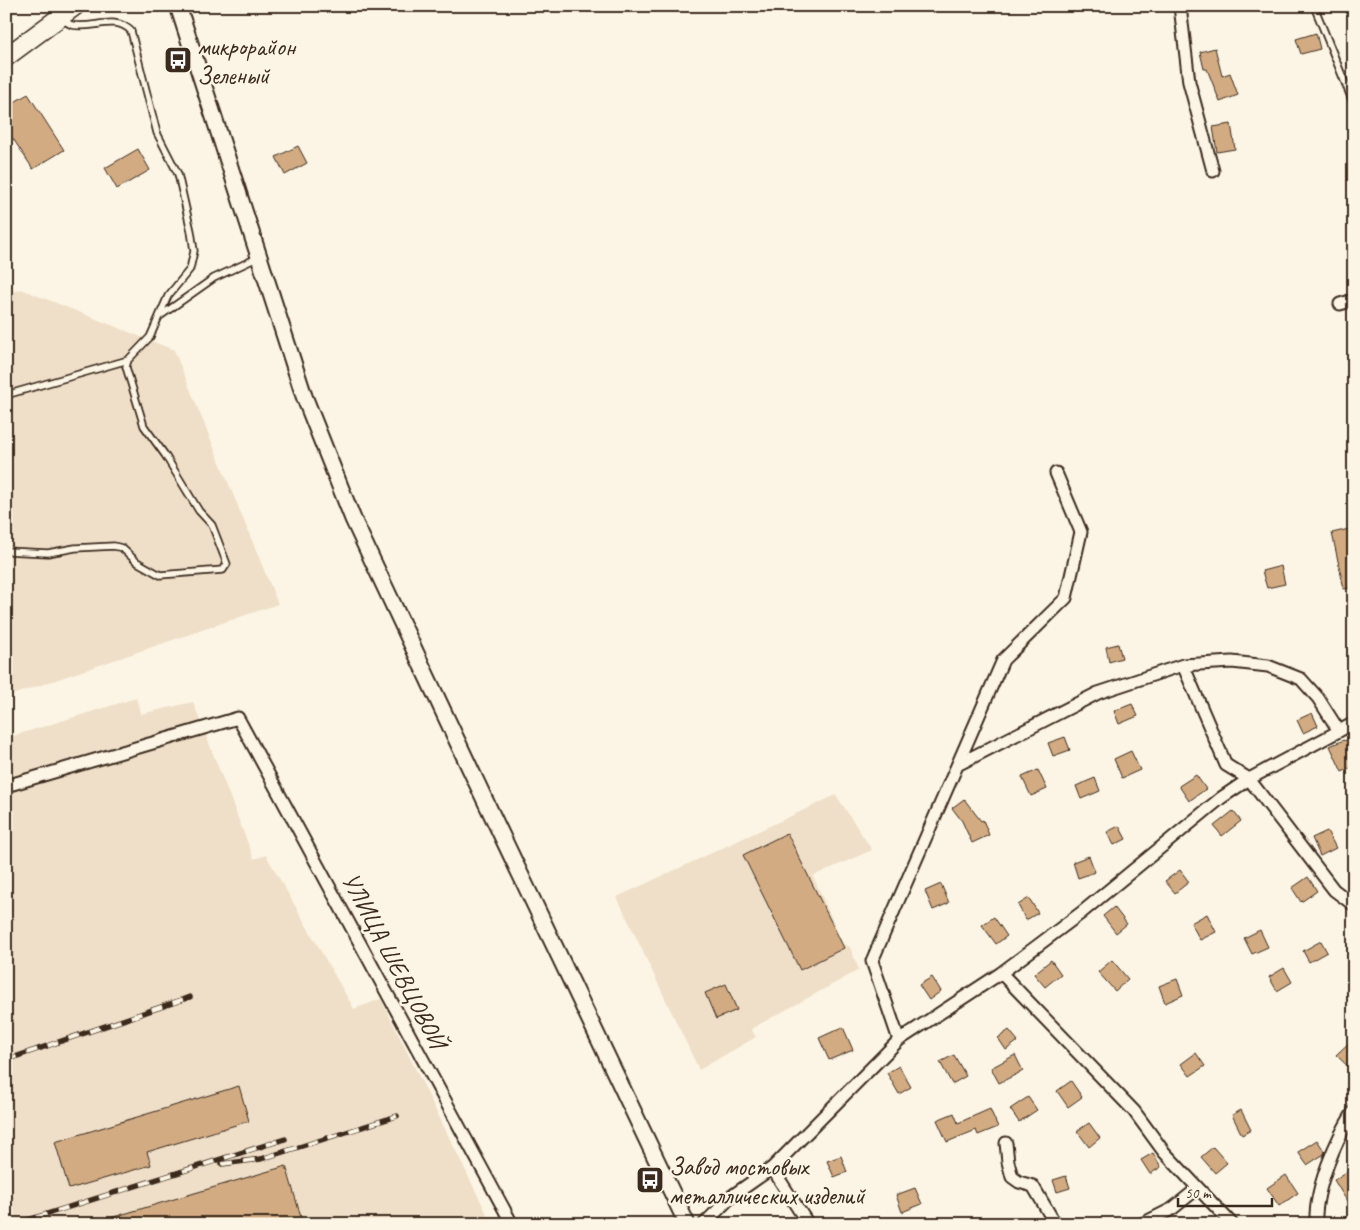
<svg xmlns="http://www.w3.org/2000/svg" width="1360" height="1230" viewBox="0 0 1360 1230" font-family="Caveat,sans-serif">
<rect width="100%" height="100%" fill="#fcf5e5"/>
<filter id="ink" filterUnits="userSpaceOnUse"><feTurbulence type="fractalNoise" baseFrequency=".02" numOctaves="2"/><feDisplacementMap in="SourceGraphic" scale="10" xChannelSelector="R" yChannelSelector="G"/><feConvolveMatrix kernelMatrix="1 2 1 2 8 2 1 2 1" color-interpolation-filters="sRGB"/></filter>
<g filter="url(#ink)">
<!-- built -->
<path fill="#efdfc8" d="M21 289 174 350 278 604 6 697V294Z
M136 698 141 714 193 702 254 859 266 855 354 1009 381 999 487 1214 462 1224H6V738Z
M836 795 872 850 813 876 843 944 850 947 859 970 751 1029 756 1037 699 1070 617 897Z"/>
<!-- building -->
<path fill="#d2ab83" stroke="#3b2a1e" d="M1316 33 1320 49 1301 54 1296 39Z
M1215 48 1222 76 1230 73 1238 95 1220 102 1207 69H1204L1200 52Z
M28 94 64 150 33 169 6 128V107Z
M1231 124 1235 149 1217 152 1213 127Z
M298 146 307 163 285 175 276 157Z
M138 149 150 170 117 189 105 168Z
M1349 529 1354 552V587L1344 589 1332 533Z
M1281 566 1285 584 1267 588 1262 571Z
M1118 644 1122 658 1109 662 1106 647Z
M1132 704 1138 716 1119 724 1114 711Z
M1312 713 1318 726 1303 733 1297 720Z
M1354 735V766L1342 772 1330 746 1344 740 1345 741Z
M1065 737 1070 750 1053 756 1048 743Z
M1131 751 1140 770 1122 778 1114 759Z
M1038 770 1047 789 1031 796 1022 777Z
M1196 775 1206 789 1189 801 1179 786Z
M1095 778 1100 791 1081 799 1076 786Z
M964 799 981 821 983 820 989 835 972 843 962 821 952 808Z
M1233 811 1241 821 1222 836 1214 826Z
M1119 826 1126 839 1114 845 1107 832Z
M1327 831 1336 848 1320 856 1312 838Z
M787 833 844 948 800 970 743 855Z
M1089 856 1095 872 1078 878 1073 862Z
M1180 870 1189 882 1175 893 1165 881Z
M1308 877 1317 891 1301 902 1292 888Z
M941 884 949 903 933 910 925 891Z
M1029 898 1038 913 1026 920 1018 905Z
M1114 907 1127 924 1116 933 1103 916Z
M1207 914 1216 932 1200 940 1191 923Z
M994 917 1007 936 996 944 982 925Z
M1260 930 1268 947 1252 954 1244 938Z
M1321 941 1327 952 1309 962 1303 951Z
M1051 960 1061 974 1045 987 1034 974Z
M1112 960 1128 979 1115 991 1098 972Z
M1284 968 1292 982 1277 991 1269 977Z
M932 977 941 991 929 1000 919 985Z
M1177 979 1183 995 1165 1003 1159 986Z
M726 984 737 1010 716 1019 705 993Z
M843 1027 853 1050 829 1060 819 1038Z
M1009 1030 1018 1041 1006 1050 998 1038Z
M1354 1038V1072L1336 1055Z
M1196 1053 1205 1066 1190 1076 1181 1064Z
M954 1055 966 1076 952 1084 940 1062Z
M1015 1055 1023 1071 999 1083 991 1068Z
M899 1066 911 1087 899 1094 887 1073Z
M1071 1081 1082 1097 1068 1107 1057 1091Z
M239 1086 249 1121 147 1152 151 1165 69 1189 55 1142Z
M1028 1097 1037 1110 1019 1122 1010 1109Z
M990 1109 998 1127 978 1135 976 1130 947 1142 937 1120 954 1113 958 1123Z
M1241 1110 1251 1130 1242 1135 1232 1115Z
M1089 1123 1100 1138 1089 1147 1077 1131Z
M1317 1140 1325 1152 1324 1154 1307 1165 1298 1152Z
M1213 1147 1227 1163 1215 1173 1201 1157Z
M1153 1153 1161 1167 1150 1174 1141 1160Z
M841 1156 847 1172 834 1177 827 1161Z
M286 1166 303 1224H100V1221Z
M1354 1167V1197L1347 1201 1334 1180Z
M1286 1175 1298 1193 1279 1206 1267 1188Z
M1066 1176 1070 1188 1057 1192 1053 1180Z
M915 1188 922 1204 902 1212 896 1195Z"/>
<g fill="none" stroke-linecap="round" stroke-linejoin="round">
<defs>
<path id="service" d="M1314 6 1354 105
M160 316 214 278 257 258
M6 395 128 360
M6 551 48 553 75 548 114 546 122 548 137 562 160 575 223 570 227 564 212 525 199 511 165 455 144 426 126 367 128 360 150 337 168 296 190 269 194 251 191 231 178 174 157 133 131 31C115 14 92 30 72 25 69 24 65 21 62 19"/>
<path id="minor" d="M1180 6 1189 82 1213 171
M1340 304 1354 300
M1183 665 1232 662 1268 666 1301 679 1318 698 1339 731
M959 764 1098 693 1183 665 1226 765 1249 779 1334 890 1354 905
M6 786 238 718 512 1224
M1001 973 1081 913 1221 798 1249 779 1354 723
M899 1040 1001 973 1134 1111 1164 1152 1232 1224
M1006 1143 1008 1162 1012 1177 1019 1182 1033 1186 1053 1220 1059 1224
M772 1168 808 1224
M704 1224 732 1196 772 1168 899 1040 872 961 1003 660 1066 598 1081 532 1056 473
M1142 1224 1172 1209 1198 1188
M1316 1224C1314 1190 1336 1139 1354 1111"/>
<path id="secondary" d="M178 6 304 396 353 519 482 794 687 1224"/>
<path id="primary" d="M6 57 75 6"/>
</defs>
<!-- service casing -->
<use href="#service" stroke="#3b2a1e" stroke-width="9"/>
<!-- minor casing -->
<use href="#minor" stroke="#3b2a1e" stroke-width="15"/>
<!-- secondary casing -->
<use href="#secondary" stroke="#3b2a1e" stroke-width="19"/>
<!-- primary casing -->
<use href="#primary" stroke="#3b2a1e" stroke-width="21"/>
<!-- service -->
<use href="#service" stroke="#fcf5e5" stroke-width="5.5"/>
<!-- minor -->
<use href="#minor" stroke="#fcf5e5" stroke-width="11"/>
<!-- secondary -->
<use href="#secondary" stroke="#fcf5e5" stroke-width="15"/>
<!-- primary -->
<use href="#primary" stroke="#fcf5e5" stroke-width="18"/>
<defs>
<path id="rail" d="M6 1060 190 997
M222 1164 261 1159 397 1116
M15 1224 285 1139"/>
</defs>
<!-- rail casing -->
<use href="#rail" stroke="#3b2a1e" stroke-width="5.5"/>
<!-- rail -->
<use href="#rail" stroke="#fcf5e5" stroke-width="4" stroke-dasharray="11" stroke-linecap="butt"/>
</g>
</g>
<!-- icons -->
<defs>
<symbol id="bus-square" viewBox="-11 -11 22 22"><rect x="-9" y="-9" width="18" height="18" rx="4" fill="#3b2a1e" stroke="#fcf5e5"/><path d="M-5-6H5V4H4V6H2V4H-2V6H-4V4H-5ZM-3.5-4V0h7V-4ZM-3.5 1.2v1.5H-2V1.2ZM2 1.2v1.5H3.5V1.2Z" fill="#fff"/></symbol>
</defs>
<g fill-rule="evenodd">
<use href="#bus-square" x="162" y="44" width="32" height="32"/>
<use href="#bus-square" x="634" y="1164" width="32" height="32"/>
</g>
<g text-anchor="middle" stroke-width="5" stroke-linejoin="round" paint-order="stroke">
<!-- poi labels -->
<g font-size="25" fill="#3b2a1e" stroke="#fcf5e5" text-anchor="start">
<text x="197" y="55">микрорайон<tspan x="197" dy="29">Зеленый</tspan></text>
<text x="669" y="1175">Завод мостовых<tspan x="669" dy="29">металлических изделий</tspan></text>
</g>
<!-- street labels -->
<g font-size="25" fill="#3b2a1e" stroke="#fcf5e5">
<text transform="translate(395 960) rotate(62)" y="9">УЛИЦА ШЕВЦОВОЙ</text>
</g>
</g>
<!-- margin -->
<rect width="1360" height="1230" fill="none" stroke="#fcf5e5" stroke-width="25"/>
<rect x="12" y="12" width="1335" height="1205" fill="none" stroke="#3b2a1e" stroke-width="2" filter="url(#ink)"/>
<!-- scale -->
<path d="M1178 1198v8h94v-8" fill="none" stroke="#3b2a1e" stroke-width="2.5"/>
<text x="1185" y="1198" font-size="15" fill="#3b2a1e" stroke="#fcf5e5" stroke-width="4" paint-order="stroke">50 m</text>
</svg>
